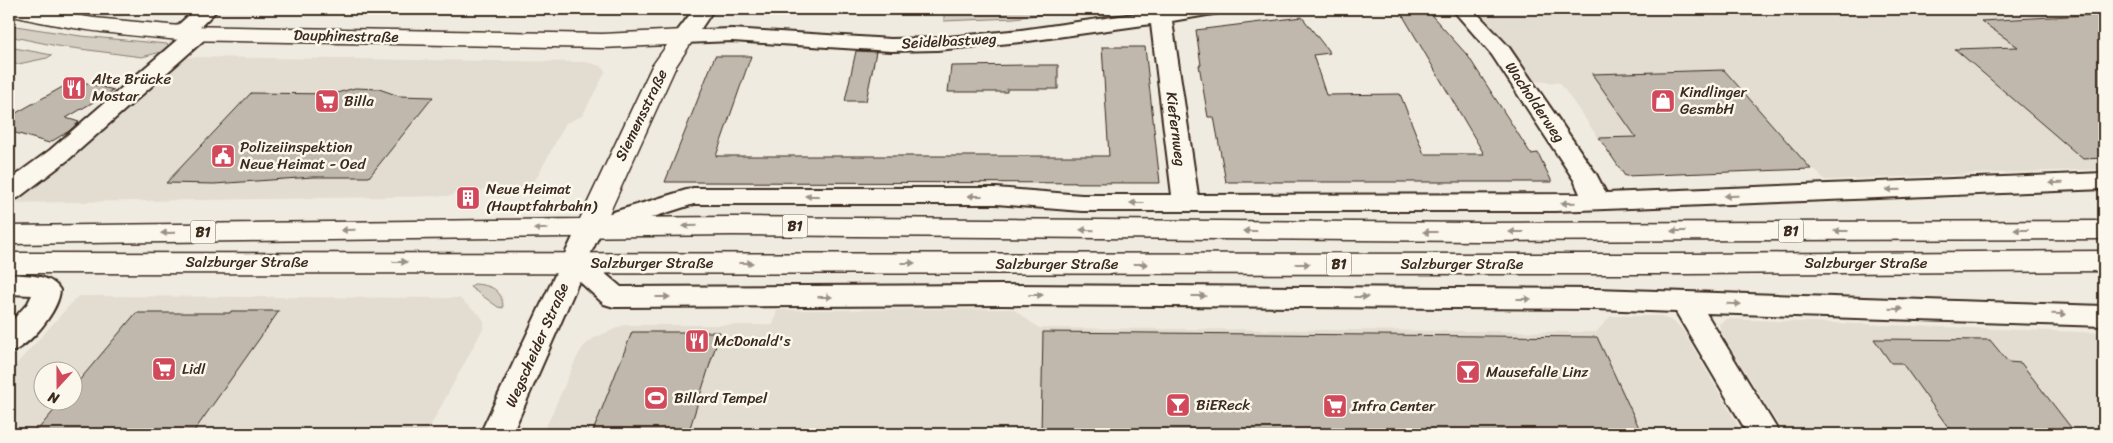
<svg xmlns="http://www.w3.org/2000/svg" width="2113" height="443" viewBox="0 0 2113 443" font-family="Sriracha,sans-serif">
<rect width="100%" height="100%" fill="#f0ebe0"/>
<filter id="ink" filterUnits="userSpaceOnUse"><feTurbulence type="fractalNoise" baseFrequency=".02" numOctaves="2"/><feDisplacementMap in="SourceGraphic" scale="10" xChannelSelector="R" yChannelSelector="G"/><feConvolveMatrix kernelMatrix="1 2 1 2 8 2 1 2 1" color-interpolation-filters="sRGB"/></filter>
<g filter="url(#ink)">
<!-- built -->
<path fill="#e2dcd1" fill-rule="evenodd" d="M1471 9H2104V169L1825 180 1815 170 1811 169 1625 176 1560 83 1533 81 1506 47Z
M183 57 585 62 601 66 604 69 605 73 582 116 566 123 531 188 487 187 478 193H454L452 196 9 203 57 166Z
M78 296 459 298 480 315 484 321V327L426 434H9V372ZM42 370H72V400H42Z
M1013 309 1039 328 1596 332 1611 316H1661L1676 323 1684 332 1743 434H543L576 359 583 347 594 338 624 325H773L777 310Z
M1727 319 2104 333V434H1784L1721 332 1719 324Z"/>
<!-- green -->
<path fill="#d5cec3" stroke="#887c70" d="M944 9H1083L1014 18 944 21Z
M9 25 81 36 167 44 170 47 169 50 142 57 57 46 9 36Z
M9 47 52 55 47 58 9 66Z
M474 284C490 285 503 289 503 308L498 307 470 287Z"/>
<!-- building -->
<path fill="#c0b8ad" stroke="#3b2a1e" d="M1399 9H1426L1468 56 1531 154 1538 153 1552 182H1226L1214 117H1208L1199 65H1201L1196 30 1302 17 1330 53 1313 55 1326 95 1400 94 1424 154H1484Z
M2104 14V158L2083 159 1955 49 2018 47 1981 21Z
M1102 47H1145L1160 183 665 182 715 56H751L716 156H1109Z
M856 51 876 52 866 101H845Z
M1029 65H1058V89H1007V92H948L951 66Z
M1724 70 1811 169 1625 176 1599 138 1636 137 1592 74Z
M75 80 114 90 66 118 79 122 69 131 49 143 9 131V117Z
M355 88 379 89 399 96 433 97 369 177H313L214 184 166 183 251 93 333 94Z
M231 311H279L192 434H34L63 400H72V389L136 313H230Z
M632 332H720L688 434H592Z
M1043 332 1597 337 1642 434H1041Z
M1874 339 1990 340 2008 362 2021 363 2076 434H1953L1902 363H1891Z"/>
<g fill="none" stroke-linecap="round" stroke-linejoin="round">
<defs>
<path id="minor" d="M196 9H218L199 28 205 29 208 34 205 39 68 160 18 198 9 200V180L50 150 178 39 172 38 169 33Z
M694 9H714L700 30 732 29 891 39 937 38 1021 30 1169 9H1222L1219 13 1172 21 1198 195 1580 194 1574 180 1492 55 1452 9H1473L1508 46 1596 174 1606 193 2104 173V189L1555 211H1082L996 204H694L600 234 588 259 621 287 1003 285 1596 289 2104 306V326L1706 313 1780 434H1748L1676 312 1596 309 1003 305 614 307 604 304 579 281 512 434H480L580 222 693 188H996L1082 195H1172L1151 24 1021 42 937 50 891 51 732 41 684 43 676 42 673 37Z
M9 274C26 276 50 273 60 290 59 311 29 347 9 353V324L28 303 32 295 9 294Z"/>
<path id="major" d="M9 9H37L94 18 180 26 602 34 684 30 692 32 695 37 676 66 607 218 732 217 1478 223 2104 221V239L1478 241 732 235 9 244V226L580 219 652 66 667 45 602 48 180 40C122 35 65 29 9 15Z
M2104 251V271L1687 274 9 273V253L1687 254Z"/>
</defs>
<!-- minor casing -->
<use href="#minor" stroke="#3b2a1e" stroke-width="4"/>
<!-- major casing -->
<use href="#major" stroke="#3b2a1e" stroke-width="3"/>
<!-- minor -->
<use href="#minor" fill="#fbf7ec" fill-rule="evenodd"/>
<!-- major -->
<use href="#major" fill="#fbf7ec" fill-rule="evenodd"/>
</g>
<!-- one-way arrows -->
<defs><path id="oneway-solid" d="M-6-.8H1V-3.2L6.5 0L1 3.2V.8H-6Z" transform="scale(1.25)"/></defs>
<g fill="#9b9085">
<use href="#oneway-solid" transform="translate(2056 183) rotate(178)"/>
<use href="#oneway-solid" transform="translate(1893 190) rotate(178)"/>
<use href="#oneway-solid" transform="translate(812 196) rotate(-180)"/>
<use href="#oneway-solid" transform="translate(975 196) rotate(-180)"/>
<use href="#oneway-solid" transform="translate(1731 196) rotate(178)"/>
<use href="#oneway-solid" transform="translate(1137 203) rotate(-180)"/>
<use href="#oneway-solid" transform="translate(1568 203) rotate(178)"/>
<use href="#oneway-solid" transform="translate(690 226) rotate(179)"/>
<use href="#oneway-solid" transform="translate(541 229) rotate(179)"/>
<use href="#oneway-solid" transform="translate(348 230) rotate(179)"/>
<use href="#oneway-solid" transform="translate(1087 230) rotate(-179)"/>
<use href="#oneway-solid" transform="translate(2021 230) rotate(180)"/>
<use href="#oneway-solid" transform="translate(1250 231) rotate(-180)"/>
<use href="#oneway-solid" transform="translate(1678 231) rotate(180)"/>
<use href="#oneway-solid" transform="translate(1841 231) rotate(180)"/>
<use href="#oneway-solid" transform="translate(1430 232) rotate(-180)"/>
<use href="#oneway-solid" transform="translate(1516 232) rotate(180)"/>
<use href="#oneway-solid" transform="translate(168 233) rotate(179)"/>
<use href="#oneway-solid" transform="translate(400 262)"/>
<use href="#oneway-solid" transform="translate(746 263)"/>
<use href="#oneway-solid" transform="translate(908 263)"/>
<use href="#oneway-solid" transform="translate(1141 264)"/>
<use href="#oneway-solid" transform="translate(1303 264)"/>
<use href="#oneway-solid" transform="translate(1036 295)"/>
<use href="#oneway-solid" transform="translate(1199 296)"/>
<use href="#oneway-solid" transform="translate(663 297)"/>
<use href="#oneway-solid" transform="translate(825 297)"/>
<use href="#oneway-solid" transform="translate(1361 297)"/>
<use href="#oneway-solid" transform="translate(1524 299)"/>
<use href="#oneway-solid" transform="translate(1734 304) rotate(2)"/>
<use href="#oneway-solid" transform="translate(1896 309) rotate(2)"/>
<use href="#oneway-solid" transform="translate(2059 314) rotate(2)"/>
</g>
</g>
<!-- icons -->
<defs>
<symbol id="restaurant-square" viewBox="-11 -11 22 22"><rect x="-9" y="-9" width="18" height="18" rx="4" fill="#d1495b" stroke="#fbf7ec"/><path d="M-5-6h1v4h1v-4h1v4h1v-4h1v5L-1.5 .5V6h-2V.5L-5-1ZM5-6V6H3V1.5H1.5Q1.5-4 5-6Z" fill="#fff"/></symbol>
<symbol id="supermarket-square" viewBox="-11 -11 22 22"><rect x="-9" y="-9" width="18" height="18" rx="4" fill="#d1495b" stroke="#fbf7ec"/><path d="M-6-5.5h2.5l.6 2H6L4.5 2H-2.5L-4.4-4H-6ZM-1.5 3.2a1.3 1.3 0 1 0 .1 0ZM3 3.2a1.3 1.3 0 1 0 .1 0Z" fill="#fff"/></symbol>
<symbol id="shop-square" viewBox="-11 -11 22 22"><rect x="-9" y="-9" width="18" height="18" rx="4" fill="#d1495b" stroke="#fbf7ec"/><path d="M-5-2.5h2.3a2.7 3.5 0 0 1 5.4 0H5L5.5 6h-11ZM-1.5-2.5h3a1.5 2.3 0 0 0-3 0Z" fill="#fff"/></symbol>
<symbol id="civic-square" viewBox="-11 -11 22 22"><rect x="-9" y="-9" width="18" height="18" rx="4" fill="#d1495b" stroke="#fbf7ec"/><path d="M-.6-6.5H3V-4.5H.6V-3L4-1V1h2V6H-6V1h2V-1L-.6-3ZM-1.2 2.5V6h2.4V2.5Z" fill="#fff"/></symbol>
<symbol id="building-square" viewBox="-11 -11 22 22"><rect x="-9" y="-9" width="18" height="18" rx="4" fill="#d1495b" stroke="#fbf7ec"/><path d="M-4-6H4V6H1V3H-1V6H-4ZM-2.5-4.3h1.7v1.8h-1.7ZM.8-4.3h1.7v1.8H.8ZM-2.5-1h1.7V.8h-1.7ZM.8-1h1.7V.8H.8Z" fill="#fff"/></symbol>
<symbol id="bar-square" viewBox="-11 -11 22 22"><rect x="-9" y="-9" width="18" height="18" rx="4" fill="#d1495b" stroke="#fbf7ec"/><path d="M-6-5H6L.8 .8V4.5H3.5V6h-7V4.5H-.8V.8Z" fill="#fff"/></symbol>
<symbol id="stadium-square" viewBox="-11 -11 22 22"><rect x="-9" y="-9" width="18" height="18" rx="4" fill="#d1495b" stroke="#fbf7ec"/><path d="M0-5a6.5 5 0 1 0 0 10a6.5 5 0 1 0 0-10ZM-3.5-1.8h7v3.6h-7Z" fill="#fff"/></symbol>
</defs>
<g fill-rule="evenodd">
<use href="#restaurant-square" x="60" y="74" width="28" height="28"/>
<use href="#supermarket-square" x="313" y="87" width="28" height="28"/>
<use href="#shop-square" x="1649" y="87" width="28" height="28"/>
<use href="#civic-square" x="209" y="142" width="28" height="28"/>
<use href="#building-square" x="454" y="184" width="28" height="28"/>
<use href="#restaurant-square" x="683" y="327" width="28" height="28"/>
<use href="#supermarket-square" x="150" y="355" width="28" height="28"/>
<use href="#bar-square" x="1454" y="358" width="28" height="28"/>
<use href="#stadium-square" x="642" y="384" width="28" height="28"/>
<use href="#bar-square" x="1164" y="391" width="28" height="28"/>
<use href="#supermarket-square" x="1321" y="392" width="28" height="28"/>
</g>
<g text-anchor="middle" stroke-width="5" stroke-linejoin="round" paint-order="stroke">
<!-- shield labels -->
<g fill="#fbf7ec" stroke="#75685c" stroke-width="1">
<rect x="782.5" y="214.5" width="25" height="23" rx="4"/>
<rect x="1778.5" y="219.5" width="25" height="23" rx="4"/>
<rect x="190.5" y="220.5" width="25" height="23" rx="4"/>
<rect x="1326.5" y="252.5" width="25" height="23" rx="4"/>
</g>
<g font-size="14" font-weight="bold" fill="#3b2a1e">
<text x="795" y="231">B1</text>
<text x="1791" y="236">B1</text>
<text x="203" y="237">B1</text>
<text x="1339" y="269">B1</text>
</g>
<!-- street labels -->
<g font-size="15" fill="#3b2a1e" stroke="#fbf7ec">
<text transform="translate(346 36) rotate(1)" y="5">Dauphinestraße</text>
<text transform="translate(949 41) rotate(-3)" y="5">Seidelbastweg</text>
<text transform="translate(1535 102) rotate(56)" y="5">Wacholderweg</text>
<text transform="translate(641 115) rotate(-64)" y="5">Siemensstraße</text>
<text transform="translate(1176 129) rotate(83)" y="5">Kiefernweg</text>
<text x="247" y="267">Salzburger Straße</text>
<text x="652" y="268">Salzburger Straße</text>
<text x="1866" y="268">Salzburger Straße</text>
<text x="1057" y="269">Salzburger Straße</text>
<text x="1462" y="269">Salzburger Straße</text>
<text transform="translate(537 345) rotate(-66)" y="5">Wegscheider Straße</text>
</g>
<!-- poi labels -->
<g font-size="15" fill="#3b2a1e" stroke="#fbf7ec" text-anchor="start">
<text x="92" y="84">Alte Brücke<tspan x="92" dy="17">Mostar</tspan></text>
<text x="1680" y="97">Kindlinger<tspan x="1680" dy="17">GesmbH</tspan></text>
<text x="344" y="106">Billa</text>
<text x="240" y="152">Polizeiinspektion<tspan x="240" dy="17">Neue Heimat - Oed</tspan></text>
<text x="486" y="194">Neue Heimat<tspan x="486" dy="17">(Hauptfahrbahn)</tspan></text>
<text x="714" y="346">McDonald's</text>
<text x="182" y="374">Lidl</text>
<text x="1486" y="377">Mausefalle Linz</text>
<text x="674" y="403">Billard Tempel</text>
<text x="1196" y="410">BiEReck</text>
<text x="1352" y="411">Infra Center</text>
</g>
</g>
<!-- margin -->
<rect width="2113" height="443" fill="none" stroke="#fbf7ec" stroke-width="30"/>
<rect x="15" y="15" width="2083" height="413" fill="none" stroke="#3b2a1e" stroke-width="2" filter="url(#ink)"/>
<!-- north arrow -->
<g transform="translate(58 386) rotate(201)"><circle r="24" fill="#fbf7ec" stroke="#aea59a"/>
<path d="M0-4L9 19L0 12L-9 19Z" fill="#d1495b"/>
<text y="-8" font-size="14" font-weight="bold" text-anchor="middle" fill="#3b2a1e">N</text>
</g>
</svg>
